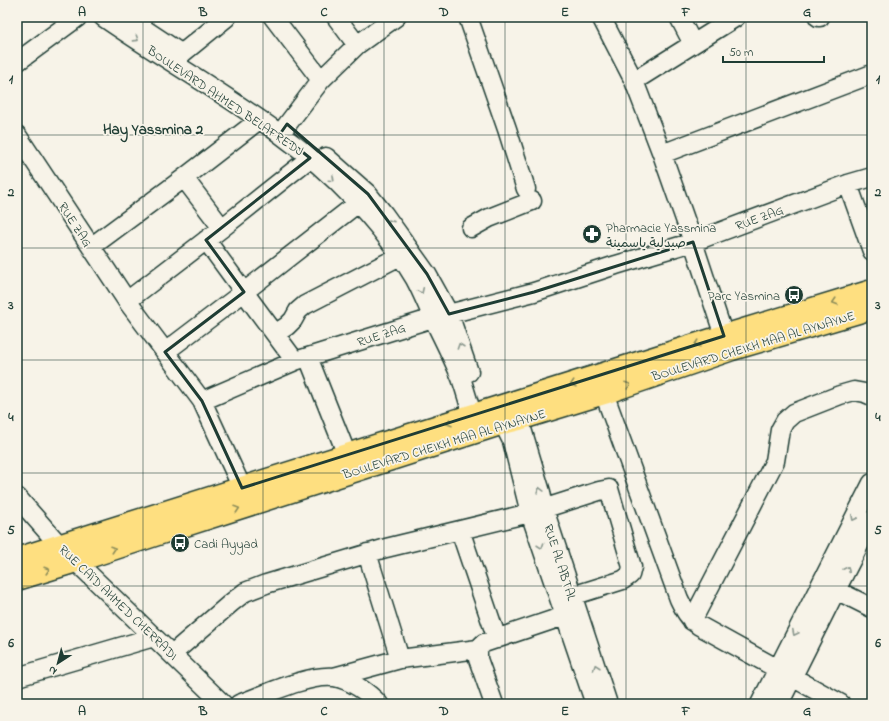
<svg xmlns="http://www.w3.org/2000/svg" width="889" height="721" viewBox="0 0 889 721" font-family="'Indie Flower','Playpen Sans Arabic',sans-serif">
<rect width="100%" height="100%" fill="#f7f3e8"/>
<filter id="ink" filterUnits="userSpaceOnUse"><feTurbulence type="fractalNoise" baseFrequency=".025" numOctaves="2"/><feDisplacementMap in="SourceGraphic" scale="8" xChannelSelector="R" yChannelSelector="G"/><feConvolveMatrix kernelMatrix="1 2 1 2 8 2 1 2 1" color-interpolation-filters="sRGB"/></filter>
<g filter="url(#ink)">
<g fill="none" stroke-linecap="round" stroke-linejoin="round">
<defs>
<path id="minor" d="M103 17C161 57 223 92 280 134 331 171 383 224 415 279 422 292 428 307 434 320 443 339 453 358 461 378 465 390 469 403 472 415
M126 17 182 54
M273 17 321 80
M336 17 357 45
M468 17 507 129 526 189
M601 17 634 81 662 154 693 242 724 336
M679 17 693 44
M818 17H820
M174 60 227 17
M17 62 78 17
M634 81 736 17
M280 134 321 80 357 45 396 17
M17 135 127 301 202 401 295 361 433 318 534 292 616 265 693 242 848 184 872 177
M662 154 872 74
M326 157 368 194 384 214 427 274 437 292 449 314 469 372
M184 178 222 228
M848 184 872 251
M471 228 489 218 532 201
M206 240 244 292 295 361
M91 247 184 178 259 120
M127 301 222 228 310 158
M275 334 287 326 293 320 298 311 305 305 400 256
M165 352 244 292 367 196
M308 357 347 455
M604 393 679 599C684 609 688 618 698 625L841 704
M202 401 242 488
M519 419 541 492 544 509 608 704
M503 423 512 441 530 513 595 704
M17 497 60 546 223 704
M460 530 497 639
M367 553 400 659
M836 590 872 608
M692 621 775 461 780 430 785 421 794 413 840 395 854 391 865 393 872 396
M172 654 231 603 245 592 266 584 386 548 530 513 599 491 609 489 632 567 630 575 623 580 572 596
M17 677 154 637
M334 677 400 659 478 649
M239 704C264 695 309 674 334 677 350 680 368 692 379 704
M494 704 478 659V649L484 643 576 612
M760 704 872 483
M779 704 836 590 872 520"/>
<path id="major" d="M17 559 724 336 872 291
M17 579 76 561 170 530 503 423 519 419 604 393 732 349 872 308"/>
</defs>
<!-- minor casing -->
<use href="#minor" stroke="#1f3d34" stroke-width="21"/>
<!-- major casing -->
<use href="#major" stroke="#1f3d34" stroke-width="25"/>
<!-- minor -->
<use href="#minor" stroke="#f7f3e8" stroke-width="18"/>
<!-- major -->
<use href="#major" stroke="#fedf80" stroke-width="22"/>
</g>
<!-- one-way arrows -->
<defs><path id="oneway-chevron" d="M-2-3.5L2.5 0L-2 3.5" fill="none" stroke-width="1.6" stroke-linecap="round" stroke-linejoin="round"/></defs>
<g stroke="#8b988e">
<use href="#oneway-chevron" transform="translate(136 39) rotate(33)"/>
<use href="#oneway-chevron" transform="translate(332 179) rotate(43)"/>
<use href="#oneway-chevron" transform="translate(390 222) rotate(-125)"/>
<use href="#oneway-chevron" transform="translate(421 291) rotate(65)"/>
<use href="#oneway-chevron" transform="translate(460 346) rotate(-109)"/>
<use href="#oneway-chevron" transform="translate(540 490) rotate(-105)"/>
<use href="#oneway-chevron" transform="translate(854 518) rotate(117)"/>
<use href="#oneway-chevron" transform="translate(541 546) rotate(71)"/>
<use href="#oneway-chevron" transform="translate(847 569) rotate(-63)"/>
<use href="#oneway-chevron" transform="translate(795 633) rotate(117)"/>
<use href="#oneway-chevron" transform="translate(596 667) rotate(-109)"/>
</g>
<g stroke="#8e8e5a">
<use href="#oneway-chevron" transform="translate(835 302) rotate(163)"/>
<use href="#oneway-chevron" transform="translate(697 344) rotate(162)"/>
<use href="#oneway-chevron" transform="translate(573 384) rotate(162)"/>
<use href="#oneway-chevron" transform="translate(628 385) rotate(-19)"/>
<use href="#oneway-chevron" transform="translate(449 423) rotate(162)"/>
<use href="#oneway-chevron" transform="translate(237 509) rotate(-18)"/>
<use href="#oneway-chevron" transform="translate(113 549) rotate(-18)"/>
<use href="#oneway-chevron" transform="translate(47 570) rotate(-17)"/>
</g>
</g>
<!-- marked area -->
<path fill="none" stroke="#1f3d34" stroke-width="3" stroke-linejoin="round" d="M287 124 368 194 427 274 449 314 534 292 693 242 724 336 242 488 202 401 165 352 244 292 206 240 310 158 280 134Z"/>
<!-- grid -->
<path fill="none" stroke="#1f3d34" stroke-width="1" stroke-opacity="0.55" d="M143 17V704M263 17V704M384 17V704M505 17V704M626 17V704M746 17V704M17 135H872M17 248H872M17 360H872M17 473H872M17 586H872"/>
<!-- icons -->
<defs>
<symbol id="pharmacy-disc" viewBox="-11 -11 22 22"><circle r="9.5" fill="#1f3d34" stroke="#f7f3e8"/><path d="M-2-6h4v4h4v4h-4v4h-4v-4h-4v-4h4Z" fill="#fff"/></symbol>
<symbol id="bus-disc" viewBox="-11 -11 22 22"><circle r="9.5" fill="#1f3d34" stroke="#f7f3e8"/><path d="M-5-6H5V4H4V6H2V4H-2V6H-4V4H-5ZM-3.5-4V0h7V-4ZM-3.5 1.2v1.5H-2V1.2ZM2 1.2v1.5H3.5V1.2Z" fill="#fff"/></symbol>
</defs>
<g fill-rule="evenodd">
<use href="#pharmacy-disc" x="581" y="223" width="22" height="22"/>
<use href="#bus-disc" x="783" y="284" width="22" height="22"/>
<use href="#bus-disc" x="169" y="532" width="22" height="22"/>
</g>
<g text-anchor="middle" stroke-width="3.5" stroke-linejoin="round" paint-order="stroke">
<!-- street labels -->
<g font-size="13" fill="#1f3d34" stroke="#f7f3e8">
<text transform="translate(226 100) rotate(34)" y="5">BOULEVARD AHMED BELAFREDJ</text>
<text transform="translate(759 217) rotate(-20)" y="5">RUE ZAG</text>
<text transform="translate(76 224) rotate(57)" y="5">RUE ZAG</text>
<text transform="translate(381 334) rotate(-18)" y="5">RUE ZAG</text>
<text transform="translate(753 345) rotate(-17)" y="5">BOULEVARD CHEIKH MAA AL AYNAYNE</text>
<text transform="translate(444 443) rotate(-17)" y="5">BOULEVARD CHEIKH MAA AL AYNAYNE</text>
<text transform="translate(561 562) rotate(72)" y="5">RUE AL ABTAL</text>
<text transform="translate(119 602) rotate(44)" y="5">RUE CAÏD AHMED CHERRADI</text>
</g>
<!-- poi labels -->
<g font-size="13" fill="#1f3d34" stroke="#f7f3e8" text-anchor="start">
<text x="606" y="232">Pharmacie Yassmina<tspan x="606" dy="15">صيدلية ياسمينة</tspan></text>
<text x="780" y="300" text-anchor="end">Parc Yasmina</text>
<text x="194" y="548">Cadi Ayyad</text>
</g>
<!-- quarter labels -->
<g font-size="15" font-weight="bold" fill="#1f3d34" stroke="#f7f3e8">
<text x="153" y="134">Hay Yassmina 2</text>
</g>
</g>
<!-- margin -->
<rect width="889" height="721" fill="none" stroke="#f7f3e8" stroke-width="44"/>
<!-- north arrow -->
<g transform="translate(58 663) rotate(216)" stroke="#f7f3e8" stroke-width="3" paint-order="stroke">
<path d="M0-3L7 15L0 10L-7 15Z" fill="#1f3d34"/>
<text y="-6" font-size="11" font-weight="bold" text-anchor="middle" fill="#1f3d34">N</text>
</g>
<!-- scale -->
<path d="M723 56v6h101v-6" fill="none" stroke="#1f3d34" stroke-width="2"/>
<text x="729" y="56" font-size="12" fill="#1f3d34" stroke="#f7f3e8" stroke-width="3" paint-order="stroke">50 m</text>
<rect x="22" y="22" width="845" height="677" fill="none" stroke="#1f3d34" stroke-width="1.5"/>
<g font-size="13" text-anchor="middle" font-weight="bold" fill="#1f3d34">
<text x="82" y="16">A</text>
<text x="203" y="16">B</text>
<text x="324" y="16">C</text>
<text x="444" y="16">D</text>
<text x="565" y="16">E</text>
<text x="686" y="16">F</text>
<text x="807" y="16">G</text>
<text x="11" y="83">1</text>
<text x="878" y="83">1</text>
<text x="11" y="196">2</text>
<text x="878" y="196">2</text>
<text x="11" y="309">3</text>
<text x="878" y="309">3</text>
<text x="11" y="421">4</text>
<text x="878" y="421">4</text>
<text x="11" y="534">5</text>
<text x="878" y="534">5</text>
<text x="11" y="647">6</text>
<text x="878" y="647">6</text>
<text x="82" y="715">A</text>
<text x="203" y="715">B</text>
<text x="324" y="715">C</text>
<text x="444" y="715">D</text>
<text x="565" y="715">E</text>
<text x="686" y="715">F</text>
<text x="807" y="715">G</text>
</g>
</svg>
